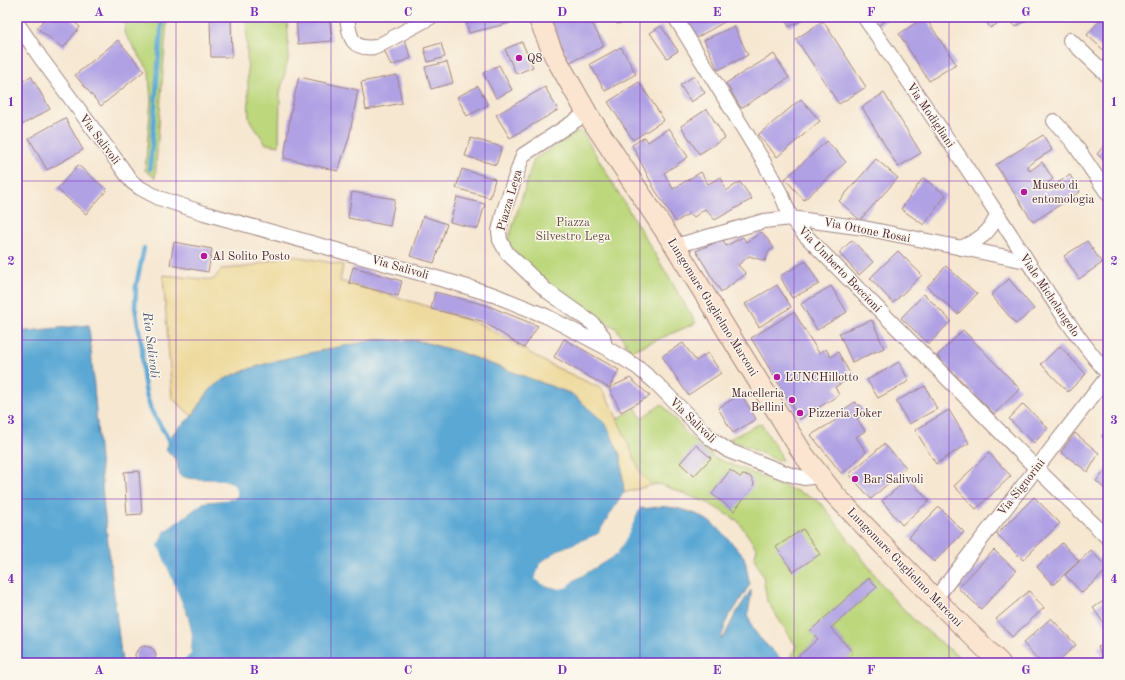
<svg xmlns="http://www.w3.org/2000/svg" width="1125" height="680" viewBox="0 0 1125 680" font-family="'Old Standard TT',serif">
<rect width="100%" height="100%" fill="#fbf7ec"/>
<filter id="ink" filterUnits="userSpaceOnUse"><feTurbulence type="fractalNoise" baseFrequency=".025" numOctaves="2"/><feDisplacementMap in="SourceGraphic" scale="8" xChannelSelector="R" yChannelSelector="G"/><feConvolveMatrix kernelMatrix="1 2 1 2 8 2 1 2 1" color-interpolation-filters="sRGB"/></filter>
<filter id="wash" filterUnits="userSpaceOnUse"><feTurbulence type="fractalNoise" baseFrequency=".012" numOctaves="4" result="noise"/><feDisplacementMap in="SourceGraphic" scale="16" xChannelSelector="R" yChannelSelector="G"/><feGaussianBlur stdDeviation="0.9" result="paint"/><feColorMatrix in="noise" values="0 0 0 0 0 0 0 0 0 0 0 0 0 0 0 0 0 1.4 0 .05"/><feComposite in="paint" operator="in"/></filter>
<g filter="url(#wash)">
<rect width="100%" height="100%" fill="#f6e7d1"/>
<!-- green -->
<path fill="#bcd77c" stroke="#837b54" d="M126 17H167L155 178 145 170 151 102 149 71 124 32Z
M246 17H287L289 56 280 93 279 146 266 144 249 119Z
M581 130 696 323 631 351 616 328 550 288 507 244 534 159Z
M662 404 688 435 715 458 814 498 824 507 889 594 915 621 966 663H842L853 653 831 628 876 587 869 578 811 631 818 639 791 663H788L796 646 767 601 763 576 754 558 757 549 738 521 708 503 659 484 652 485 641 474 617 419 636 408 641 418Z
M761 423 780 454 782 460H777L729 439Z"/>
<!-- sand -->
<path fill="#eeda9e" stroke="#9c7c64" d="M289 255 343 265 340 281 420 304 483 325 547 363 602 389 613 409 641 474 652 485 624 493 621 457 572 394 456 351 419 341 376 340 285 359 235 374 212 388 192 416 172 398 163 275 213 280 222 269 247 267Z"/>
<!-- water -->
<path fill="#5ba8d4" stroke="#526480" d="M89 325 104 509 122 663H17V332Z
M376 340 419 341 456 351 572 394 606 424 621 457 624 493 598 534 561 549 540 563 536 579C547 588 562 593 573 581L617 554 640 508C651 510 658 505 667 507 706 511 720 529 744 557 747 566 747 575 750 584L732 613 729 614 721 638 724 637 735 615 751 590C752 599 747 608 749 617 753 638 772 647 784 663H181L191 654 192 634 188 617 157 545 165 531 204 502 233 499 237 496 233 483C215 477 197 483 179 475L177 461 166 449C173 428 178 430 192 416 199 408 203 397 211 389 234 364 340 347 376 340Z"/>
<!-- pier -->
<path fill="#f6e7d1" d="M177 474 187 479 223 480 233 483 237 491V496L233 499 204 502 165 531 158 545 188 617 192 634 191 654 181 663 180 662 189 653 190 635 186 618 156 545 164 530 203 501 233 497 235 491 231 485 223 482 187 481 178 477Z
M624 493 625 494 599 536 562 551 541 564 538 578 545 584 560 587 567 585 572 579 616 553 638 507 640 508 627 537 617 554 573 581 568 587 560 589 544 585 535 579 540 563 561 549 598 534Z"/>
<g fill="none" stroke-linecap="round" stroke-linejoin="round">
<!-- stream -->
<path stroke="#5ba8d4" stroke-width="4.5" d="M150 169 162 17
M144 248 136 286 135 307 142 347 143 375 146 394 151 410 169 440"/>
</g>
<g id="blocks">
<!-- building -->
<path fill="#b0a1e4" d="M46 17H68L80 27 63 48 37 28Z
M210 17H231L232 57H211Z
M296 17H329L332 41 298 44Z
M465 17H509L510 23 469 33Z
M554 17H589L604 46 570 62 549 20Z
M616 17H642V18L617 24Z
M684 17H733L696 38Z
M784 17H808L789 27Z
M872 17H891L878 26Z
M925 17 956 64 929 81 899 34Z
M984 17H1032L1015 27 1009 17 990 28Z
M1103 17H1108V54L1087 35Z
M823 21 866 87 839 104 796 39Z
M661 26 678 51 667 58 650 33Z
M734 26 748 55 718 70 704 40Z
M404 39 411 58 391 66 383 47Z
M118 40 144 71 101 106 75 75Z
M522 42 533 67 516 74 505 49Z
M441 43 445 57 428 62 424 48Z
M621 47 636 74 605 91 590 64Z
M774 54 789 78 741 108 726 83Z
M447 62 453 83 431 89 425 67Z
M17 64 22 72 17 74Z
M499 65 512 90 496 98 483 73Z
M397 75 402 103 366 110 361 82Z
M31 76 50 109 20 126 17 120V85Z
M694 76 705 93 691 102 680 85Z
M299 77 358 90 349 138 338 171 284 158 291 111Z
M639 82 664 120 633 140 608 102Z
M478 86 488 105 467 116 457 97Z
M545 87 558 110 510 138 496 115Z
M884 93 921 153 898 167 862 107Z
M801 99 820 121 777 157 758 135Z
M707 109 725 138 699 154 681 126Z
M65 118 83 150 47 170 29 138Z
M669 128 688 157 664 173 673 189 701 172 708 184 721 177 726 191 740 182 752 199 715 220 705 209 694 217 690 213 676 222 655 190 632 145 645 137 648 142Z
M1043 135 1052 150 1027 166 1030 171 1042 162 1053 179 1042 187 1045 191 1070 175 1080 192 1033 222 996 165Z
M471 138 502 147 496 165 465 156Z
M827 141 846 162 804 200 785 179Z
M1108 141V164L1097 154Z
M876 159 898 178 860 220 839 201Z
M78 165 107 190 86 214 57 189Z
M462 169 495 179 490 198 456 188Z
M923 178 946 195 924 225 901 209Z
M352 192 395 199 390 226 348 218Z
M457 197 485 204 478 229 450 222Z
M423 216 447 224 434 263 410 256Z
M762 232 774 248 769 251 765 261 749 256 738 265 746 274 721 292 696 251 723 239 726 246 743 237 746 242Z
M852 240 873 262 859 275 839 253Z
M1087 241 1102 263 1079 279 1064 256Z
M174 242 212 249 208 272 170 265Z
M898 251 922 275 893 303 870 278Z
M806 261 819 284 792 298 780 276Z
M946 266 977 294 958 314 927 287Z
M353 267 402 281 398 296 349 283Z
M1009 279 1034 309 1016 324 991 295Z
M777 285 791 307 759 327 745 304Z
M831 286 847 312 817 330 801 304Z
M435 292 486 305 538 326 524 348 482 321 431 309Z
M924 294 951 321 929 344 901 318Z
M794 312 819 353 826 349 831 357 838 352 852 377 835 387 839 395 800 419 751 338Z
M872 320 884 348 852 362 839 333Z
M963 330 1020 389 994 414 937 356Z
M564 339 619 370 609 388 630 378 650 396 621 412 609 388 554 357Z
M683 343 696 361 708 353 721 373 688 395 662 356Z
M1060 346 1086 374 1068 392 1041 364Z
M899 362 909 381 878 398 867 380Z
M925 386 937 409 909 424 896 401Z
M741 394 756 419 733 433 718 408Z
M855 402 858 406 860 405 865 414 857 419 865 431 856 437 866 452 842 474 811 435 846 414 843 410Z
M1023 404 1048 428 1034 443 1009 419Z
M949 410 969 443 936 464 915 430Z
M1108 429V441L1102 436Z
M1075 433 1099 453 1088 472 1061 452Z
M884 444 906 467 871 499 849 474Z
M696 445 711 458 694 476 680 463Z
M989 453 1011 476 976 509 954 486Z
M1108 468V492L1096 481Z
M730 470 740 477 743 475 750 476 754 483 753 487 734 511 712 494Z
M139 471 142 514 127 515 124 472Z
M909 478 929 501 902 525 882 501Z
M1034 497 1060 523 1023 560 997 534Z
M939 507 964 532 934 562 909 537Z
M803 529 820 554 793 572 776 547Z
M1062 543 1079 561 1053 585 1037 567Z
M994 550 1016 571 981 609 958 588Z
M1091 550 1108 569 1082 593 1065 575Z
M869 578 877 587 831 628 853 653 842 663H791L818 639 810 631Z
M1029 591 1044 608 1012 637 996 619Z
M1108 598V623L1105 625 1093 608Z
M1051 618 1076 645 1056 663H1041L1023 643Z
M1108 644V663H1104L1098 647Z
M143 646 150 647 154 650 156 655 154 663H136L135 654 138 649Z
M896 661 903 662V663H891Z"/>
</g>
</g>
<g filter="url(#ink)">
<use href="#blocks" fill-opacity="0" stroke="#a0837e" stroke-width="1"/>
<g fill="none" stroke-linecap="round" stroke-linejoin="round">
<defs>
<path id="street" d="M347 17C350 38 351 50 376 47L431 17
M675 17 762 159 782 196 791 218 804 234 1036 468 1108 538
M864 17C909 81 953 147 996 212 1032 267 1065 324 1108 374
M17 23 40 57 111 153 132 182 140 188 159 198 204 213 451 282 494 295 546 316 605 347 637 367 656 383 711 439 729 451 788 474 804 478 819 476
M1070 40 1108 76
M587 113 523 155 504 210 499 231 500 240 507 253 547 291 592 323 603 336 605 347
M1054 121 1073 142 1108 194
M675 246 764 221 791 218 864 228 1026 261
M961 248C979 240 992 232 997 213
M935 599 1108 376"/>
<path id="secondary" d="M538 17 554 55 587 113 675 246 803 454 835 495 935 599 1000 663"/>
</defs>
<!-- street casing -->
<use href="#street" stroke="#a0837e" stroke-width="16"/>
<!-- secondary casing -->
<use href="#secondary" stroke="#a0837e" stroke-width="22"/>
<!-- street -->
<use href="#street" stroke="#fff" stroke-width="14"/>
<!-- secondary -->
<use href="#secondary" stroke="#fce5d0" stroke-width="20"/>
</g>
</g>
<!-- grid -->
<path fill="none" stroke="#7b2cbf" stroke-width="1" stroke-opacity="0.55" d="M176 17V663M331 17V663M485 17V663M640 17V663M794 17V663M949 17V663M17 181H1108M17 340H1108M17 499H1108"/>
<!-- markers -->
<g fill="#b5179e" stroke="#fbf7ec" stroke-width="1.5">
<circle cx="519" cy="58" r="4"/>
<circle cx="1024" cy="192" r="4"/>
<circle cx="204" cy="256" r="4"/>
<circle cx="777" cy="377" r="4"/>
<circle cx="792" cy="400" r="4"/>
<circle cx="800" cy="413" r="4"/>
<circle cx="855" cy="479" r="4"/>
</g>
<g text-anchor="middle" stroke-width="3" stroke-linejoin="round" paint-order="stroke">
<!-- poi labels -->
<g font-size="12" fill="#4a1f2b" stroke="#fbf7ec" text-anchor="start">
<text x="527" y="62">Q8</text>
<text x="1032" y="189">Museo di<tspan x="1032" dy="14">entomologia</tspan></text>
<text x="212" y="260">Al Solito Posto</text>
<text x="785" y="381">LUNCHillotto</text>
<text x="784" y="397" text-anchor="end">Macelleria<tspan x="784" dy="14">Bellini</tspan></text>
<text x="808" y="417">Pizzeria Joker</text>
<text x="863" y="483">Bar Salivoli</text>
</g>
<!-- street labels -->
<g font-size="12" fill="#4a1f2b" stroke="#fbf7ec">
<text transform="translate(931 115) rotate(56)" y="4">Via Modigliani</text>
<text transform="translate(100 139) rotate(53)" y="4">Via Salivoli</text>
<text transform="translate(509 200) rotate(-74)" y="4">Piazza Lega</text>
<text transform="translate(867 230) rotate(11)" y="4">Via Ottone Rosai</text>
<text transform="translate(400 267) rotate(16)" y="4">Via Salivoli</text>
<text transform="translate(840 269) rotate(46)" y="4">Via Umberto Boccioni</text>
<text transform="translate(1050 295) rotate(56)" y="4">Viale Michelangelo</text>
<text transform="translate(713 307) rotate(58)" y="4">Lungomare Guglielmo Marconi</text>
<text transform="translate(693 420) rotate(44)" y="4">Via Salivoli</text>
<text transform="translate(1021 487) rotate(-52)" y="4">Via Signorini</text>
<text transform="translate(905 567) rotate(46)" y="4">Lungomare Guglielmo Marconi</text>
</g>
<!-- park labels -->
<g font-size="12" fill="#664d3f" stroke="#fbf7ec">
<text x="573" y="226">Piazza<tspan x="573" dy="14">Silvestro Lega</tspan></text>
</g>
<!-- water labels -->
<g font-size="13" font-style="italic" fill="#51566f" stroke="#fbf7ec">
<text transform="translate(152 345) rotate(83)" y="5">Rio Salivoli</text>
</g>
</g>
<!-- margin -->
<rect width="1125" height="680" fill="none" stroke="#fbf7ec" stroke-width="44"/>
<rect x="22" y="22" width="1081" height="636" fill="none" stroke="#7b2cbf" stroke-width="1.5"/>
<g font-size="13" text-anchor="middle" font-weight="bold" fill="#7b2cbf">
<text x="99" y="16">A</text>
<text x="254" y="16">B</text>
<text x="408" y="16">C</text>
<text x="562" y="16">D</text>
<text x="717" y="16">E</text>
<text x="871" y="16">F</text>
<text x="1026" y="16">G</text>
<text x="11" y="106">1</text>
<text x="1114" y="106">1</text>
<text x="11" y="265">2</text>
<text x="1114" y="265">2</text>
<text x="11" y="424">3</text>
<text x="1114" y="424">3</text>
<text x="11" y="583">4</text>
<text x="1114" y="583">4</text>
<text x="99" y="674">A</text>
<text x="254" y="674">B</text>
<text x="408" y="674">C</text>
<text x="562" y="674">D</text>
<text x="717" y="674">E</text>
<text x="871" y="674">F</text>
<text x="1026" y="674">G</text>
</g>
</svg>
